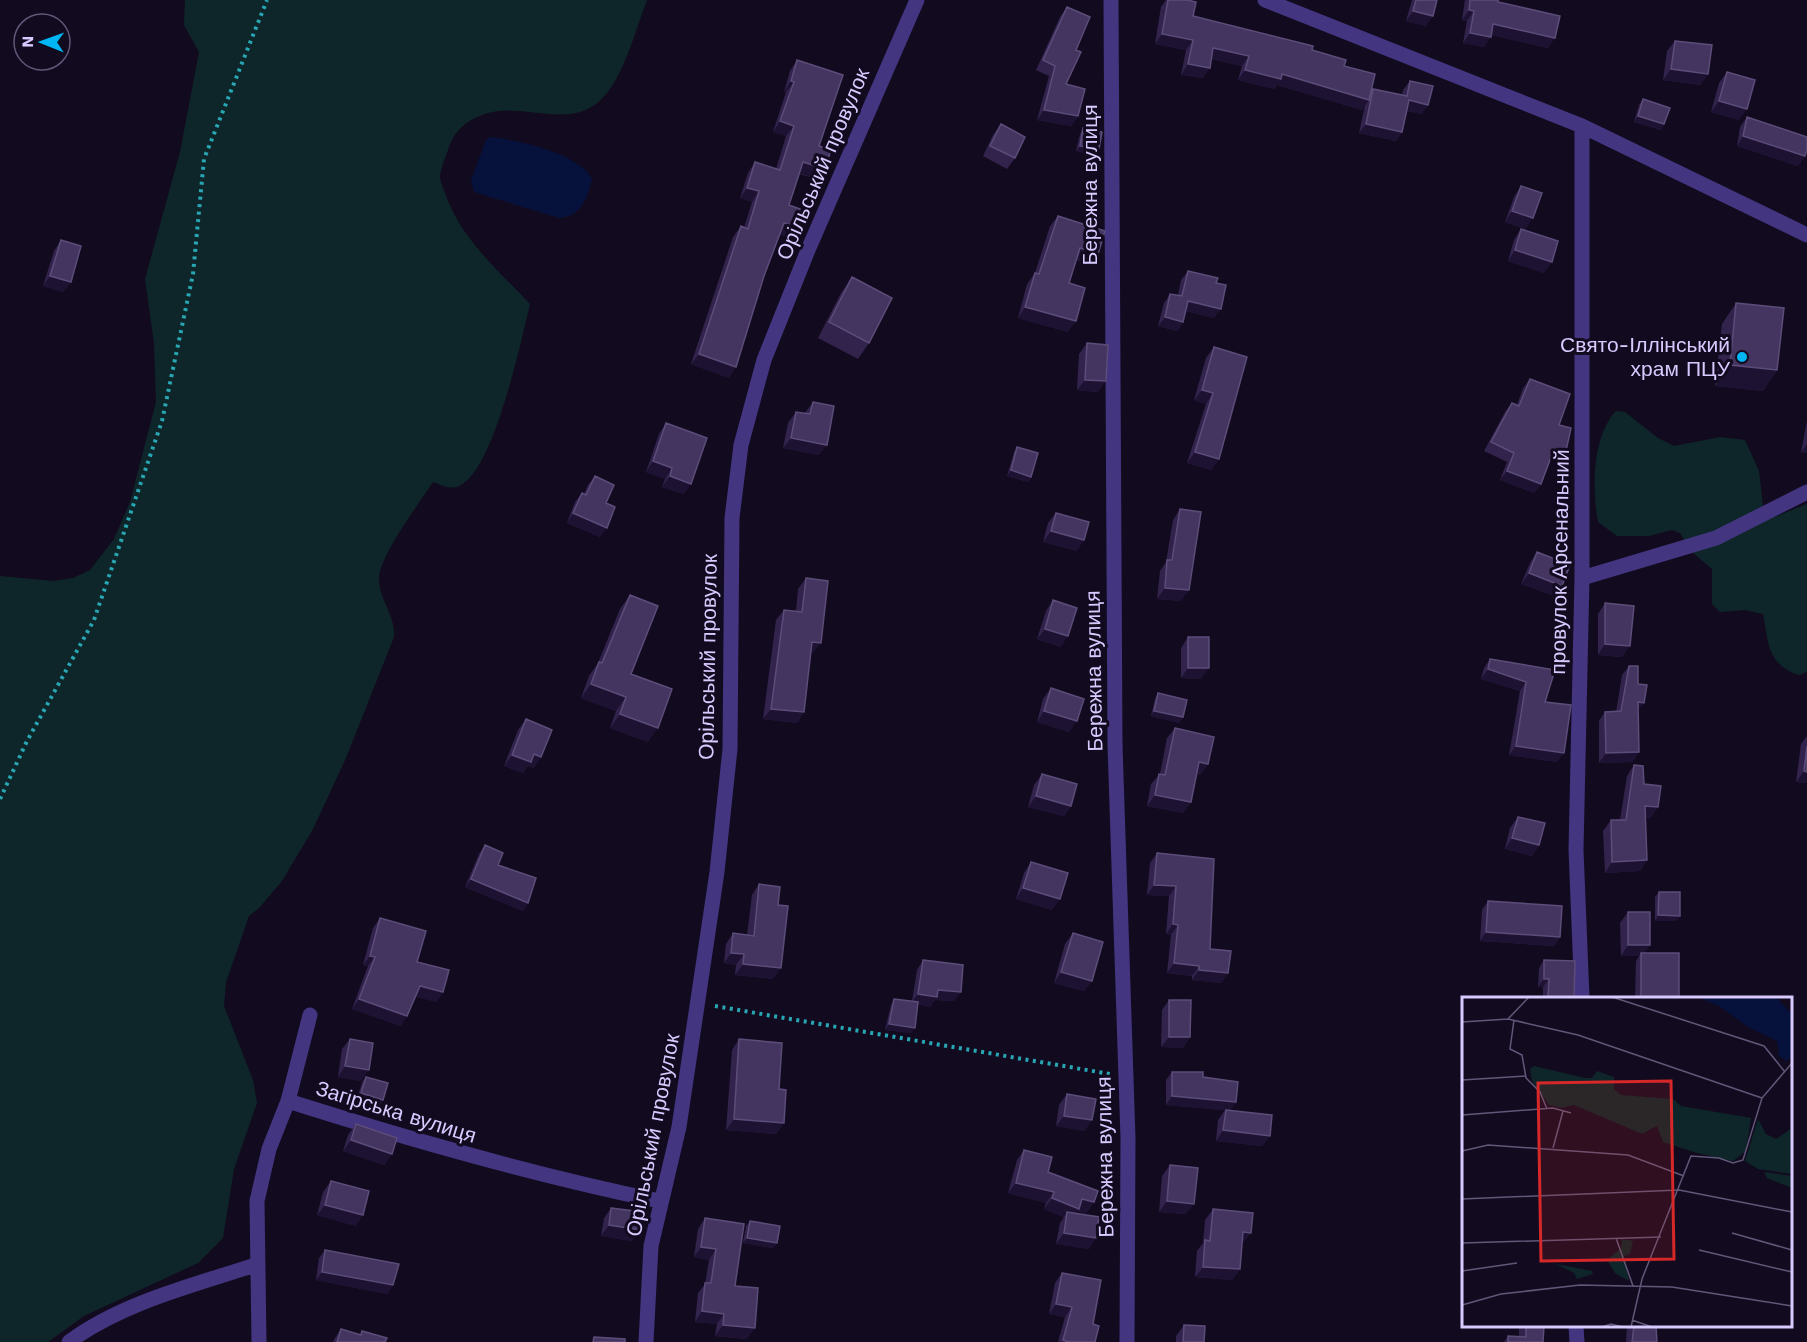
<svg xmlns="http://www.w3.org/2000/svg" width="1807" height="1342" viewBox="0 0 1807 1342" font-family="'Work Sans',sans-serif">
<rect width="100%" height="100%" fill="#120b1f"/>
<!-- green -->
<path fill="#0e2629" d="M185 0H647C635 31 622 85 596 104 569 125 529 107 498 111 474 115 455 126 448 150 445 158 441 168 440 176 440 181 443 188 445 193 460 238 498 270 530 304 521 341 494 471 459 486 449 490 442 485 433 482 420 502 378 558 379 579 379 600 396 616 394 637L346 758 313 829 282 881 259 908 249 916 226 982 224 1006 253 1080 257 1103 234 1169 223 1238 198 1263 84 1316 48 1342H0V576L53 581 73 578 90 570 114 539 130 502 156 402 154 343 145 279 180 152 199 52 184 25Z
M1616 411 1625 412 1658 438 1674 446 1720 437 1745 440 1759 471 1763 506 1774 517 1807 504V672L1799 675C1767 664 1769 644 1763 614L1745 610 1720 612 1712 604V569L1693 553 1680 533 1672 530 1649 536H1617L1598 522C1592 490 1592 436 1616 411Z"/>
<!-- water -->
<path fill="#07123c" d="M490 137C517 140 579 153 592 179 587 198 582 216 559 218L474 192 471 180 486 140Z"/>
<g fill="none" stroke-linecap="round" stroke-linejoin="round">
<!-- path -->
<path stroke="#29a6b3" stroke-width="4" stroke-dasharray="3 4.5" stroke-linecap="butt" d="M0 799 27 741 94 620 162 421 193 274 204 159 267 0
M715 1006 1110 1074"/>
<!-- minor -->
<path stroke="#433580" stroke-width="15" d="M1111 0 1115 745 1128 1138 1127 1342
M1265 0 1582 126 1807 235
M1582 578 1716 538 1807 492
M1582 998 1576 850 1582 578V126
M288 1101C411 1140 534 1175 660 1201
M1576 1326 1577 1342
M69 1342C123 1302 195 1285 258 1264
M259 1342 257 1201 269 1149 288 1101 310 1015
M646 1342 651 1246 679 1127 717 872 730 749 732 518 741 445 764 360 808 250 917 0"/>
</g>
<!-- wall -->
<path fill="#32234d" d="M1166 0H1187L1193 16 1312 50 1344 66 1370 93 1373 89 1402 95 1403 90 1410 81 1422 114 1407 111 1402 132 1396 141 1359 133 1365 105 1362 110 1277 85 1274 89 1238 80 1242 66 1211 59 1203 78 1181 75 1186 50 1155 44 1161 7Z
M1412 0H1437L1426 26 1406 21Z
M1465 0H1498V2L1548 48 1491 35 1484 47 1463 43 1467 21 1462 20Z
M1067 7 1076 50 1066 84 1078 116 1071 126 1037 120 1049 76 1036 70 1060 17Z
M1675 41 1708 74 1700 85 1663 80 1667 51Z
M797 60 825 169 817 179 799 174 789 205 787 237 779 234 764 276 729 378 691 364 733 237 741 226 744 228 752 202 740 198 748 173 755 162 776 169 786 136 773 132 786 92H784L790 71Z
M1727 72 1739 120 1711 112 1719 83Z
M1643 99 1664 124 1661 130 1634 122 1639 105Z
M1747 117 1805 156 1798 166 1737 146 1740 127Z
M1001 124 1015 158 1007 169 983 156 993 135Z
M1083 128 1099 149 1095 155 1076 151 1080 134Z
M1521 186 1526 229 1505 222 1514 197Z
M1058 216 1098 254 1090 264 1076 260 1069 283 1068 332 1018 318 1027 284 1035 273 1050 226Z
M1521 229 1544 273 1508 261 1514 240Z
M61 240 71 282 63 292 43 286 54 251Z
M1188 271 1216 283 1214 318 1186 311 1183 322 1177 331 1158 326 1164 303 1170 294 1178 295 1181 280Z
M852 277 869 343 858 359 818 338 841 293Z
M1736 303 1777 370 1763 391 1715 386 1722 324Z
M1087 343 1098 392 1077 390 1079 354Z
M1214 347 1219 459 1211 470 1187 463 1206 404 1194 400 1206 358Z
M1530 379 1559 425 1560 461 1551 459 1541 484 1534 493 1500 480 1507 462 1484 451 1505 412 1512 403 1517 405 1523 388Z
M813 402 819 455 783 448 788 423 796 412 805 413Z
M1807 420V453H1801Z
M666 423 684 494 662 487 665 479 646 472 659 434Z
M1017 447 1031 477 1028 482 1007 476 1014 452Z
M595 476 606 503 600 537 567 523 575 502 582 493 584 494 588 485Z
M1180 509 1181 601 1157 599 1160 571 1166 562 1173 520Z
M1056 513 1077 551 1043 542 1048 523Z
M1537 552 1562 586 1555 596 1521 584 1530 563Z
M806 578 813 653H811L804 712 797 723 763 719 776 620 784 610 796 611 798 589Z
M630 595 631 674 648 742 610 728 616 711 581 698 589 676 598 663 620 609Z
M1053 600 1061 647 1037 639 1046 611Z
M1605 603 1622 657 1598 655V614Z
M1188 637 1201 679 1181 678V648Z
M1490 659 1555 670 1545 702 1557 762 1509 755 1520 691 1481 679 1484 668Z
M1629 666 1639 752 1632 762 1599 763V721L1605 712H1616L1622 675Z
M1051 688 1069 732 1037 722 1043 699Z
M1158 693 1183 717 1179 723 1151 716 1155 699Z
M526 719 534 768 528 766 523 773 504 766 518 730Z
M1175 728 1208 764 1200 775 1196 774 1191 802 1183 813 1147 806 1151 784 1160 774 1167 738Z
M1807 736V783L1796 782 1801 744Z
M1634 765 1658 807 1650 818 1645 817 1647 860 1640 871 1605 873 1603 831 1611 820H1620L1627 776Z
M1042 774 1071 806 1064 816 1028 807 1034 785Z
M1518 817 1539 845 1532 856 1505 849 1510 828Z
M485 845 498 865 528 903 523 911 465 887 479 854Z
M1157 853 1210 949 1228 973 1221 983 1192 980V976L1167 973 1171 935 1166 934 1169 896 1147 895 1150 863Z
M1031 862 1052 910 1016 899 1024 873Z
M759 884 778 905 773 979 735 975 736 965 724 963 726 944 733 933 747 935 752 895Z
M1659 892 1680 916 1676 921H1655V897Z
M1488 901 1560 937 1554 946 1480 941 1482 910Z
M1628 912 1644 953 1679 999H1623L1624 997H1635L1636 961 1639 956H1621L1620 923Z
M380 918 443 992 436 1002 416 996 401 1026 352 1009 368 966 363 965 373 928Z
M1073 933 1092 981 1084 991 1054 983 1065 944Z
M923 960 954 1001 935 1000 930 1007 918 1004 911 1033 885 1030 891 1005 894 999 912 1001 917 970Z
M1544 960 1574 999H1543V987H1538L1539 968Z
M1169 1000 1190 1037 1183 1048 1161 1047 1162 1010Z
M350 1039 361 1081 338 1077 342 1049Z
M739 1039 779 1089 784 1123 776 1134 726 1130 732 1050Z
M1172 1072 1203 1077 1236 1102 1230 1110 1270 1136 1262 1146 1216 1141 1218 1120 1225 1110 1166 1105V1080Z
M366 1077 383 1100 380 1105 357 1099 362 1082Z
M1067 1094 1085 1131 1056 1126 1059 1105Z
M356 1124 392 1154 384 1165 343 1151 348 1135Z
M1024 1150 1048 1172 1094 1202 1086 1213 1077 1211 1076 1213 1089 1249 1056 1244 1060 1223 1064 1217 1044 1209 1046 1203 1008 1193 1017 1160Z
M1170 1165 1186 1214 1159 1212 1162 1176Z
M331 1181 356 1226 317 1215 323 1192Z
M611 1208 640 1230 632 1241 601 1236 604 1218Z
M1213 1209 1243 1243H1242L1240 1269 1232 1280 1195 1277 1197 1251 1203 1243 1205 1220Z
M705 1218 735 1286 747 1339 715 1336 717 1324 695 1322 698 1293 705 1284 709 1260 694 1257 698 1229Z
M750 1221 777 1243 773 1248 743 1243 746 1226Z
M325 1250 393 1285 387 1294 316 1280 319 1258Z
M1062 1273 1093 1324 1095 1342H1058L1065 1317 1049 1314 1055 1283Z
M1184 1325 1204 1342H1176V1336Z
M1519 1326H1544L1543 1342H1504L1508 1336 1519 1337Z
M1627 1326H1656L1657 1342H1626Z
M341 1329 360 1335 362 1331 385 1342H333L335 1338Z"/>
<!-- shaded-wall -->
<path fill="#1e1233" d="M1469 10 1474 11 1467 21 1462 20Z
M1413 11 1433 16 1426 26 1406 21Z
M1493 24 1555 38 1548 48 1486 34Z
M1470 33 1491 37 1484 47 1463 43Z
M1162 34 1193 40 1186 50 1155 44Z
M1213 48 1249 56 1242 66 1206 58Z
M1188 64 1210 68 1203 78 1181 75Z
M1671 69 1708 74 1700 85 1663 80Z
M1245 70 1282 74 1369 100 1362 110 1277 85 1274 89 1238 80Z
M791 81 794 82 786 92H784Z
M1409 100 1428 105 1422 114 1403 110Z
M1719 101 1747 109 1739 120 1711 112Z
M1044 110 1078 116 1071 126 1037 120Z
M1638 116 1664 124 1661 130 1634 122Z
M780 121 794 126 786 136 773 132Z
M1366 124 1402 132 1396 141 1359 133Z
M1743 136 1805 156 1798 166 1737 146Z
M1080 146 1099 149 1095 155 1076 151Z
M803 162 825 169 817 179 795 172Z
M747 188 759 191 752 202 740 198Z
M1512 211 1533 218 1526 229 1505 222Z
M784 223 795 226 787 237 776 233Z
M1080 248 1098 254 1090 264 1073 259Z
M1515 250 1552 262 1544 273 1508 261Z
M50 276 71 282 63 292 43 286Z
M1188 301 1221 309 1214 318 1182 310Z
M1025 307 1076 321 1068 332 1018 318Z
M1165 317 1183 322 1177 331 1158 326Z
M699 354 736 367 729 378 691 364Z
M1730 365 1777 370 1763 391 1715 386Z
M1085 380 1106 381 1098 392 1077 390Z
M1202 390 1213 393 1206 404 1194 400Z
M791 438 827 445 819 455 783 448Z
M1807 444V453H1801Z
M1554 449 1566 451 1560 461 1548 458Z
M1195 452 1219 459 1211 470 1187 463Z
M653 461 672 468 665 479 646 472Z
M1011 470 1031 477 1028 482 1007 476Z
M1507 471 1541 484 1534 493 1500 480Z
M670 476 691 484 684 494 662 487Z
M573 513 607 528 600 537 567 523Z
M1051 531 1084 540 1077 551 1043 542Z
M1529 573 1562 586 1555 596 1521 584Z
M1165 588 1189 590 1181 601 1157 599Z
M1045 629 1068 636 1061 647 1037 639Z
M812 642 821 643 813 653 804 652Z
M1605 644 1630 646 1622 657 1598 655Z
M1188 668H1209L1201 679 1181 678Z
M1488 669 1526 682 1520 691 1481 679Z
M591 684 626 697 616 711 581 698Z
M1638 702 1644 703 1637 712Z
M771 709 804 712 797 723 763 719Z
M1044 711 1077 721 1069 732 1037 722Z
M1154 711 1183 717 1179 723 1151 716Z
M620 714 658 728 648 742 610 728Z
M1516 746 1564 753 1557 762 1509 755Z
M1639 752 1632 762 1599 763 1606 753Z
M534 754 541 757 534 768 528 766 523 773 504 766 512 755Z
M1199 762 1208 764 1200 775 1191 773Z
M1804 771 1807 772V783L1796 782Z
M1155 795 1191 802 1183 813 1147 806Z
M1036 796 1071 806 1064 816 1028 807Z
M1645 806 1658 807 1650 818 1637 816Z
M1512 838 1539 845 1532 856 1505 849Z
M1647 860 1640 871 1605 873 1612 862Z
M471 879 528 903 523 911 465 887Z
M1154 885 1176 886 1169 896 1147 895Z
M1023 888 1060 899 1052 910 1016 899Z
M1658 915 1680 916 1676 921H1655Z
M1173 924 1178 925 1171 935 1166 934Z
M1486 932 1560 937 1554 946 1480 941Z
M1628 945H1650L1643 956 1641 953 1639 956H1621Z
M731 953 744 954 736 965 724 963Z
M370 956 375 957 368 966 363 965Z
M1174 963 1199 966 1192 976 1167 973Z
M743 964 781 968 773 979 735 975Z
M1199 970 1228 973 1221 983 1192 980Z
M1061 972 1092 981 1084 991 1054 983Z
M1544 979H1549L1543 987H1538Z
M420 986 443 992 436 1002 413 996Z
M938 990 961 992 954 1001 935 1000 930 1007 911 1003 918 994Z
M359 999 407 1016 401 1026 352 1009Z
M889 1024 915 1028 911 1033 885 1030Z
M1169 1037H1190L1183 1048 1161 1047Z
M345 1066 369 1070 361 1081 338 1077Z
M361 1093 383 1100 380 1105 357 1099Z
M1172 1096 1236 1102 1230 1111 1166 1105Z
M1064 1116 1092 1120 1085 1131 1056 1126Z
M734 1119 784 1123 776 1134 726 1130Z
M1223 1130 1270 1136 1262 1146 1216 1141Z
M351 1140 392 1154 384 1165 343 1151Z
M1016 1183 1054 1192 1046 1203 1008 1193Z
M1052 1198 1082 1199 1094 1202 1086 1213 1077 1211 1071 1219 1067 1212 1064 1217 1044 1209Z
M1167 1201 1194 1204 1186 1214 1159 1212Z
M325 1205 363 1215 356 1226 317 1215Z
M609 1225 640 1230 632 1241 601 1236Z
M1243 1232 1251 1233 1243 1243H1235Z
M1064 1233 1096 1238 1089 1249 1056 1244Z
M747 1238 777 1243 773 1248 743 1243Z
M701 1247 716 1249 709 1260 694 1257Z
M1203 1267 1240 1269 1232 1280 1195 1277Z
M322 1272 393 1285 387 1294 316 1280Z
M1056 1304 1072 1307 1065 1317 1049 1314Z
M702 1311 724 1314 717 1324 695 1322Z
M723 1325 755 1328 747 1339 715 1336Z"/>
<!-- building -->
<path fill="#443560" stroke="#5b4c79" stroke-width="1.5" d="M1168 0H1187L1196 2 1193 16 1313 46 1312 50 1346 60 1344 66 1375 74 1369 100 1282 74 1281 79 1245 70 1249 56 1213 48 1210 68 1188 64 1193 40 1162 34Z
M1416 0H1437L1433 16 1413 11Z
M1470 0H1498V2L1560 16 1555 38 1493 24 1491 37 1470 33 1474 11 1469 10Z
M1067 7 1090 17 1076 50 1081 52 1066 84 1085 89 1078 116 1044 110 1055 66 1043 60Z
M1675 41 1712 45 1708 74 1671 69Z
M797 60 843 75 819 146 831 150 825 169 803 162 789 205 800 209 795 226 784 223 764 276 736 367 699 354 741 226 748 229 759 191 747 188 755 162 780 170 794 126 780 121 794 82 791 81Z
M1727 72 1755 80 1747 109 1719 101Z
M1410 81 1433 86 1428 105 1409 100 1402 132 1366 124 1373 89 1407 96Z
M1643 99 1670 108 1664 124 1638 116Z
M1747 117 1807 137V150L1805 156 1743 136Z
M1001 124 1025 137 1015 158 990 146Z
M1083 128 1102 132 1099 149 1080 146Z
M1521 186 1542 193 1533 218 1512 211Z
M1058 216 1105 231 1098 254 1080 248 1069 283 1085 288 1076 321 1025 307 1035 273 1039 274Z
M1521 229 1558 241 1552 262 1515 250Z
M61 240 81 246 71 282 50 276Z
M1188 271 1218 278 1216 283 1226 285 1221 309 1188 301 1183 322 1165 317 1170 294 1182 296Z
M852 277 892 298 869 343 829 322Z
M1736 303 1784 308 1777 370 1730 365Z
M1087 343 1108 345 1106 381 1085 380Z
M1214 347 1247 357 1219 459 1195 452 1213 393 1202 390Z
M1530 379 1570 394 1559 425 1571 428 1566 451 1554 449 1541 484 1507 471 1514 453 1491 442 1512 403 1519 406Z
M813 402 834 406 827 445 791 438 796 412 810 414Z
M666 423 707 438 691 484 670 476 672 468 653 461Z
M1017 447 1038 453 1031 477 1011 470Z
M595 476 614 485 606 503 615 507 607 528 573 513 582 493 586 495Z
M1180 509 1201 512 1189 590 1165 588 1167 560H1172Z
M1056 513 1089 522 1084 540 1051 531Z
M1537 552 1570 565 1562 586 1529 573Z
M806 578 828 581 821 643 812 642 804 712 771 709 784 610 802 612Z
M630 595 658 606 631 674 672 689 658 728 620 714 626 697 591 684 599 662 602 663Z
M1053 600 1077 608 1068 636 1045 629Z
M1605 603 1634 606 1630 646 1605 644Z
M1188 637H1209V668H1188Z
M1490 659 1555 670 1545 702 1571 705 1564 753 1516 746 1526 682 1488 669Z
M1629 666H1638V684L1647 685 1644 703 1638 702 1639 752 1606 753 1605 712 1621 711Z
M1051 688 1084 699 1077 721 1044 711Z
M1158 693 1187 700 1183 717 1154 711Z
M526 719 552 730 541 757 534 754 531 762 512 755Z
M1175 728 1214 737 1208 764 1199 762 1191 802 1155 795 1159 774 1165 775Z
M1807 746V772L1804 771Z
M1634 765 1643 766 1644 784 1661 786 1658 807 1645 806 1647 860 1612 862 1611 820H1626Z
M1042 774 1077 784 1071 806 1036 796Z
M1518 817 1545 823 1539 845 1512 838Z
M485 845 503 853 498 865 536 878 528 903 471 879Z
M1157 853 1214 859 1210 949 1231 951 1228 973 1199 970V966L1174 963 1178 925 1173 924 1176 886 1154 885Z
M1031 862 1068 873 1060 899 1023 888Z
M759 884 780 887 778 905 788 906 781 968 743 964 744 954 731 953 733 933 754 936Z
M1659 892H1680V916L1658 915Z
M1488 901 1562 906 1560 937 1486 932Z
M1628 912H1650V945H1628Z
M380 918 426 931 417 962 449 970 443 992 420 986 407 1016 359 999 375 957 370 956Z
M1073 933 1103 942 1092 981 1061 972Z
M1641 953H1679V999H1624V997H1641Z
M923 960 963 965 961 992 938 990 937 997 918 994Z
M1544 960 1575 961 1574 999H1548L1549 979H1544Z
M894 999 918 1002 915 1028 889 1024Z
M1169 1000H1191L1190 1037H1169Z
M350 1039 373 1043 369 1070 345 1066Z
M739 1039 782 1043 779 1089 786 1090 784 1123 734 1119Z
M1172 1072H1203V1077L1238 1082 1236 1102 1172 1096Z
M366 1077 388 1083 383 1100 361 1093Z
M1067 1094 1096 1099 1092 1120 1064 1116Z
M1226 1110 1272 1115 1270 1136 1223 1130Z
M356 1124 397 1138 392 1154 351 1140Z
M1024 1150 1052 1157 1048 1172 1098 1191 1094 1202 1082 1199 1079 1209 1052 1198 1054 1192 1016 1183Z
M1170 1165 1198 1168 1194 1204 1167 1201Z
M331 1181 369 1191 363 1215 325 1205Z
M611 1208 642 1212 640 1230 609 1225Z
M1213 1209 1253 1213 1251 1233 1243 1232 1240 1269 1203 1267 1205 1240 1210 1241Z
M1067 1212 1099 1217 1096 1238 1064 1233Z
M705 1218 744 1224 735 1286 758 1288 755 1328 723 1325 724 1314 702 1311 705 1283H711L716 1249 701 1247Z
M750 1221 780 1226 777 1243 747 1238Z
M325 1250 399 1264 393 1285 322 1272Z
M1062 1273 1101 1280 1093 1324 1099 1326 1095 1342H1069L1063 1340 1072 1307 1056 1304Z
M1184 1325 1205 1326 1204 1342H1183Z
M1526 1326H1544L1543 1342H1508V1336L1526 1337Z
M1634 1326H1656L1657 1342H1632Z
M341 1329 361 1335 362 1331 387 1338 385 1342H337Z
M594 1337 625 1339V1342H593Z"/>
<!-- markers -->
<circle fill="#00b5f4" stroke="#120b1f" stroke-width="2" cx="1742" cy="357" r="6"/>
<g text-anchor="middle" stroke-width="6" stroke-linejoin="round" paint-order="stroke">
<!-- street labels -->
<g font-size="21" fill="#d8c9ff" stroke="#120b1f">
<text transform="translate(823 164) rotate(-67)" y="7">Орільський провулок</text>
<text transform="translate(1090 185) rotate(-90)" y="7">Бережна вулиця</text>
<text transform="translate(1560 562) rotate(-89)" y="7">провулок Арсенальний</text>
<text transform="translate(708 657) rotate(-89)" y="7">Орільський провулок</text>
<text transform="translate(1094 671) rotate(-91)" y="7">Бережна вулиця</text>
<text transform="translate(396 1112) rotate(17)" y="7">Загірська вулиця</text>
<text transform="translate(653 1135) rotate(-79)" y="7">Орільський провулок</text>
<text transform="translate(1105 1157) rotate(-91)" y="7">Бережна вулиця</text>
</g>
<!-- poi labels -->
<g font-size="21" fill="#d8c9ff" stroke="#120b1f" text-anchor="end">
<text x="1730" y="352">Свято-Іллінський<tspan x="1730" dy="24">храм ПЦУ</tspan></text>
</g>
</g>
<!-- overview -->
<g transform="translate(1462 997)">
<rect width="330" height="330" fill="#120b1f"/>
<path d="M72 69 123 81H130L135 74 152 80V92L159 98 211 102 219 109 289 121 284 154 271 164 235 156 201 145 195 129 180 137 112 108 100 111 87 108 70 84 68 72ZM296 122 304 137 314 142 330 131V177L296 172 283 164ZM302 175 330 179V191L305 181ZM160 242 171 244 168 257 162 259 167 284 153 276 145 263 159 251ZM94 267 130 274 131 277 115 282 112 276Z" fill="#0e2629"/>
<path d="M235 0H314L330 17 329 61 324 64 317 59 315 44 286 30 257 9Z" fill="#07123c"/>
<path fill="none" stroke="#615779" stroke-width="1.5" d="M150 0 302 49 323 75M46 22 67 0M52 23 48 52 60 58 64 81 78 95 85 112M0 25 46 22 116 38 300 101M0 83 64 79M0 118 91 111 109 116M91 151 101 114M0 154 26 148 166 158 222 179M0 202 217 193 330 215M270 236 330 253M154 241 171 289M0 246 199 240M237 253 330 275M0 274 55 266M0 308 39 297 118 288 210 290 330 309M170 323 190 330M140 330 149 327 161 330M169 330 180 282 229 159 257 161 271 166 281 163 300 101 330 66"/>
<path fill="#d62828" fill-opacity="0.15" stroke="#d62828" stroke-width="3" d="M209 84 212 262 79 264 76 86Z"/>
<rect width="330" height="330" fill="none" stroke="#d8c9ff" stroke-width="3"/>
</g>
<!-- north arrow -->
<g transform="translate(42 42) rotate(271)"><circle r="28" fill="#120b1f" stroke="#615779" stroke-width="1.5"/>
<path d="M0-4.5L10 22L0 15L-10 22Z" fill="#00b5f4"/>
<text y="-9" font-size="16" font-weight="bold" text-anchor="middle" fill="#d8c9ff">N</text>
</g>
</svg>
